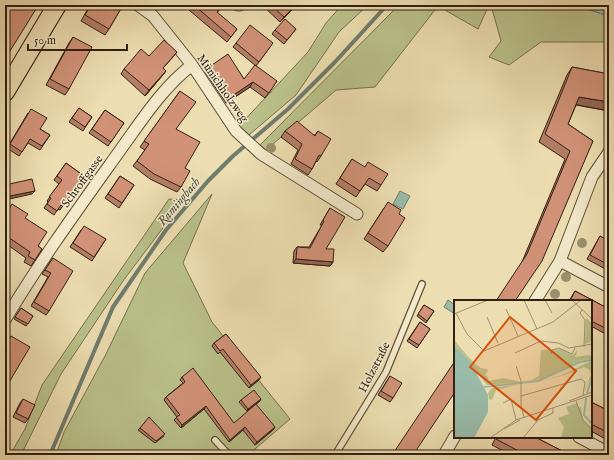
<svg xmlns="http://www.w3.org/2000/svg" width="614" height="460" viewBox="0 0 614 460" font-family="'IM FELL English',serif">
<rect width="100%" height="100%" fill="#eddeb1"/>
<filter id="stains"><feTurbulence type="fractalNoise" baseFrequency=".005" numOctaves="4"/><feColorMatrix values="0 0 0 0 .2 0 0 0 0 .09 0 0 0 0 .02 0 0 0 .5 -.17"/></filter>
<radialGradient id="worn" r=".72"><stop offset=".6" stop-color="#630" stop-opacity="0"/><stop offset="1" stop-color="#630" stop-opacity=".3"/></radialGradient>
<!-- green -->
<path fill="#bac18a" stroke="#767050" d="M342 5H368L339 32 296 95 249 135 239 126 308 52 326 23Z
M399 5H489L478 29 438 6 375 87 336 90 266 150 260 145Z
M491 5H574L609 16V42H541L509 65 489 57 501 41Z
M212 194 183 263 212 322 290 419 248 455H56L64 432 106 354 145 273Z
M169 199 184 200 123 281 61 374 21 455H10L25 429 42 385Z"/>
<!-- water -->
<path fill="#99bcab" stroke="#6f7d6f" d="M574 5H609V16Z
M400 191 410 196 403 209 393 204Z
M448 300 455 305V314L444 307Z"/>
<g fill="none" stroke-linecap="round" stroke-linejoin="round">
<!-- stream -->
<path stroke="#6f7d6f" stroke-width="4" d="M50 455 113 307 166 230 208 181 233 156 288 109 335 62 387 5"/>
<defs>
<path id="service" d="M215 440 229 455
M335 455 386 372 422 284"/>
<path id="minor" d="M138 5 153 16 192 65 236 131 261 154 357 214
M238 5H240
M560 261 609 287
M535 301 560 261 592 177 609 152
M5 320C40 261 81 205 121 149 142 120 163 87 192 65
M579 437 609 453
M444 455 455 436"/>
<path id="primary" d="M5 92 57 5"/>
</defs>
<!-- service casing -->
<use href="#service" stroke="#604e3c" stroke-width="8"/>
<!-- minor casing -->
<use href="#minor" stroke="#604e3c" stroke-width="13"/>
<!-- primary casing -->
<use href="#primary" stroke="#311e15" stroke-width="20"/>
<!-- service -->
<use href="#service" stroke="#f3eacc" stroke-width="5.5"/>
<!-- minor -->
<use href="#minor" stroke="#f3eacc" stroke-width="11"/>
<!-- primary -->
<use href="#primary" stroke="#eddeb1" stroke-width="18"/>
</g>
<!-- trees -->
<g fill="#9c8f6e">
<circle cx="271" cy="148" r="5"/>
<circle cx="582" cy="243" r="5"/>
<circle cx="566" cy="277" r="5"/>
<circle cx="555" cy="294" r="5"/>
</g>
<!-- wall -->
<path fill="#b47e66" stroke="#311e15" d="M90 5H123L109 29 105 35 81 21Z
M183 5H223L217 13 237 29 227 42Z
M262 5H290L293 8 289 13 280 22Z
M296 29 284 44 272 34 275 30Z
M73 37 69 89 65 95 46 85 69 43Z
M236 43 270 47 256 66 233 47Z
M177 52 173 57 163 68 162 76 145 96 121 74 124 69 149 56Z
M209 67 244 79 277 81 265 98 250 87 226 103 205 72Z
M572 67 609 74V111L576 105 568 124 593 141 515 301 522 262 565 159 539 142 567 75Z
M180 91 176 129 185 168 181 187 177 192 150 179 133 166 145 150 140 147Z
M79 108 92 117 83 131 69 122Z
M105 110 124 123 108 146 89 133Z
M28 113 40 129 50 135 40 150 28 143 19 156 7 148Z
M285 131 315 135 318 131 321 156 317 162 316 161 312 169 308 175 291 164 298 150 281 137Z
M352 159 381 185 377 191 365 184 356 197 336 184Z
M66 163 84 176 60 210 58 209 54 215 44 208 48 202 47 201 59 184 54 180Z
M120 176 134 185 119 208 105 198Z
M330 208 326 249 333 262 330 266 293 263 294 251 297 247H309L322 225H320Z
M384 208 399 214 388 246 383 252 364 239Z
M5 214 25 218 38 246 42 249 31 266 24 262 26 258 5 243Z
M81 230 106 239 92 261 70 247Z
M600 236 609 241V271L587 259Z
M53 258 49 311 46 315 31 306 48 277 42 274Z
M575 291 609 309V336L591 326V301H569Z
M424 305 434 311 426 323 417 316Z
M21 308 33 316 26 326 14 319Z
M420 322 430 329 417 348 407 341Z
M226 334 259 380 249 388 220 352 218 354 212 346 214 343Z
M11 336 8 384 5 388V345Z
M390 376 393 398 390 402 378 395Z
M182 377 234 423 275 427 273 430 255 445 243 430 229 442 204 409 181 428 174 420 177 417 164 400 166 397 183 383 180 380Z
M23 399 28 419 25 423 13 417 20 403Z
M241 400 260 401 247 411 239 402Z
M591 402 609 411V441L591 431Z
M140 428 164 436 155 443 138 430Z
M496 437H535L570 455H511L492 445Z"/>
<!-- shaded-wall -->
<path fill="#926653" stroke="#311e15" d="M293 8 289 13 280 22 284 17Z
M166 71 162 76 145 96 149 90Z
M253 82 250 87 226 103 229 98Z
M579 97 609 102V111L573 104Z
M35 191 32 194 5 200V197Z
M296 259 333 262 330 266 293 263Z
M261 377 259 380 249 388 251 385Z
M261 399 260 401 247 411 248 409Z
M206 406 204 409 181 428 182 425Z
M245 427 243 430 229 442 230 440Z
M275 427 273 430 255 445 257 442Z"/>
<!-- building -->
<path fill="#d19277" stroke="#311e15" d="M8 5H29L36 9 5 59V9Z
M91 5H123L109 29 85 15Z
M194 5H223L217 12 237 29 231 37Z
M271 5H290L293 8 284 17Z
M285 19 296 29 287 40 275 30Z
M250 25 273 43 259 62 236 43Z
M73 37 92 47 69 89 50 79Z
M164 40 177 52 163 68 166 71 149 90 124 69 141 49 149 56Z
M228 54 244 79 255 65 277 81 269 93 253 82 229 98 209 67Z
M572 67 609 74V102L579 97 568 124 593 141 542 261 515 301H496L527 254 570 151 545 134Z
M180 91 196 102 176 129 200 142 185 168 190 171 181 187 154 174 137 161 149 144 144 141Z
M79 108 92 117 85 127 72 118Z
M31 109 47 118 40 129 50 135 42 146 30 139 22 152 10 144Z
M105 110 124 123 111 142 92 129Z
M297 121 315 136 318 131 331 139 321 156 319 155 312 169 295 159 302 144 285 131Z
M352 159 365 167 368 162 388 174 381 185 369 178 360 191 340 178Z
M66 163 84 176 63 206 61 205 57 211 47 204 51 198 49 197 62 180 57 176Z
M5 171 8 173 5 178Z
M120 176 134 185 122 203 108 194Z
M32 179 35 191 5 197V185Z
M388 202 401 210 399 214 405 218 388 246 368 233Z
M12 204 28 214 25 218 47 232 38 246 42 249 35 260 28 256 30 252 5 235V215Z
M330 208 345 217 326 249H334L333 262 296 259 297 247 310 248 324 221 323 220Z
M84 226 106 239 94 257 73 243Z
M600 236 609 241V265L590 255Z
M53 258 73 271 49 311 34 302 51 273 45 270Z
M5 286 9 288 5 293Z
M575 291 609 309V330L591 321V301H570Z
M424 305 434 311 427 321 418 314Z
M21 308 33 316 28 324 15 317Z
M420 322 430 329 419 345 409 339Z
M226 334 261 377 251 385 223 349 220 351 214 343Z
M11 336 30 347 8 384 5 382V346Z
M455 361V392L413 455H392Z
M193 368 234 423 256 404 275 427 257 442 245 427 230 440 206 406 182 425 176 417 180 415 166 397 185 382 182 377Z
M390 376 402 383 393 398 381 391Z
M254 390 261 399 248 409 241 400Z
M23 399 35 405 28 419 16 413Z
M591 402 609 411V433L591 424Z
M149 417 165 434 156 441 140 428Z
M497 437H535L570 455H526L496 439Z
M137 450 141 455H130Z"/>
<g text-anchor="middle" stroke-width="3" stroke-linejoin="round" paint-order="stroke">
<!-- street labels -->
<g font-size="12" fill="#311e15" stroke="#f3eacc">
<text transform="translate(223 88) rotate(55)" y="4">Münichholzweg</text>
<text transform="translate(82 181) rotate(-54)" y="4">Schroffgasse</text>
<text transform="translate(374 367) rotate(-63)" y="4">Holzstraße</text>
</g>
<!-- water labels -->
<g font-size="13" font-style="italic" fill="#504d42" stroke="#f3eacc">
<text transform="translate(178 201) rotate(-50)" y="5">Ramingbach</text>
</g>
</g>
<!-- overview -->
<g transform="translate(454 300)">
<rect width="138" height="138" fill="#eddeb1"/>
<path d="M132 17 138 24V41L131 44ZM0 40 18 61 27 68 33 69 34 71 30 77 33 75 35 81 49 78 67 82 33 85 0 45ZM107 49 119 55 124 49 121 57 136 55 138 59 127 60 90 78 76 81 85 76 87 50ZM137 61 138 76 129 94 137 75 136 70 130 67 111 75 80 83 108 75ZM67 84 42 90 38 100 35 99 34 93 38 88ZM123 103 124 108 127 107 129 120 138 129V138H107L110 127 104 118 115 114 112 107Z" fill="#bac18a"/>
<path d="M0 45 17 63 34 95V112L20 138H0Z" fill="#99bcab"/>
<path fill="none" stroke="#99bcab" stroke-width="2" d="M30 87 84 81 126 62 138 60M133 93 138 78M132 98 130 115 138 124"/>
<path fill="none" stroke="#a29173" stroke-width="1" d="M70 0 83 29M91 0 98 13M118 0 138 19M52 9 64 36M128 10 126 13 131 20 130 47M2 13 13 34 30 51 99 22 127 0M0 14 34 0M33 17 44 43M61 53 87 41 104 43 115 48 138 44M97 54 98 50 105 48 118 54 121 48M62 66 67 81V105L70 117M67 96 127 79 131 82 129 95M115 101 138 92M122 101 129 120 138 129M49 103 57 99 62 120M50 129 66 120M36 138 62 120 138 95M69 138 84 120 99 113V108"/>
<path fill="#d6530d" fill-opacity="0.15" stroke="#d6530d" stroke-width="2" d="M56 17 122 71 82 120 16 67Z"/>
<rect width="138" height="138" fill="none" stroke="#311e15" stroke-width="2"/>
</g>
<!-- margin -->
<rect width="614" height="460" fill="none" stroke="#eddeb1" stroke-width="20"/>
<rect x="6" y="6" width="602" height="448" fill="none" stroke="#311e15" stroke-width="2"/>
<rect x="10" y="10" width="594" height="440" fill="none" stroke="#311e15"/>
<!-- scale -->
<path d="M28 44v6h99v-6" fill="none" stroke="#311e15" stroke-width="2"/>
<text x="34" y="44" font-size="12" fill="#311e15" stroke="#f3eacc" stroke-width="3" paint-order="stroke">50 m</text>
<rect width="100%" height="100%" filter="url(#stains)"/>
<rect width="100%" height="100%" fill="url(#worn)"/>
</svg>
